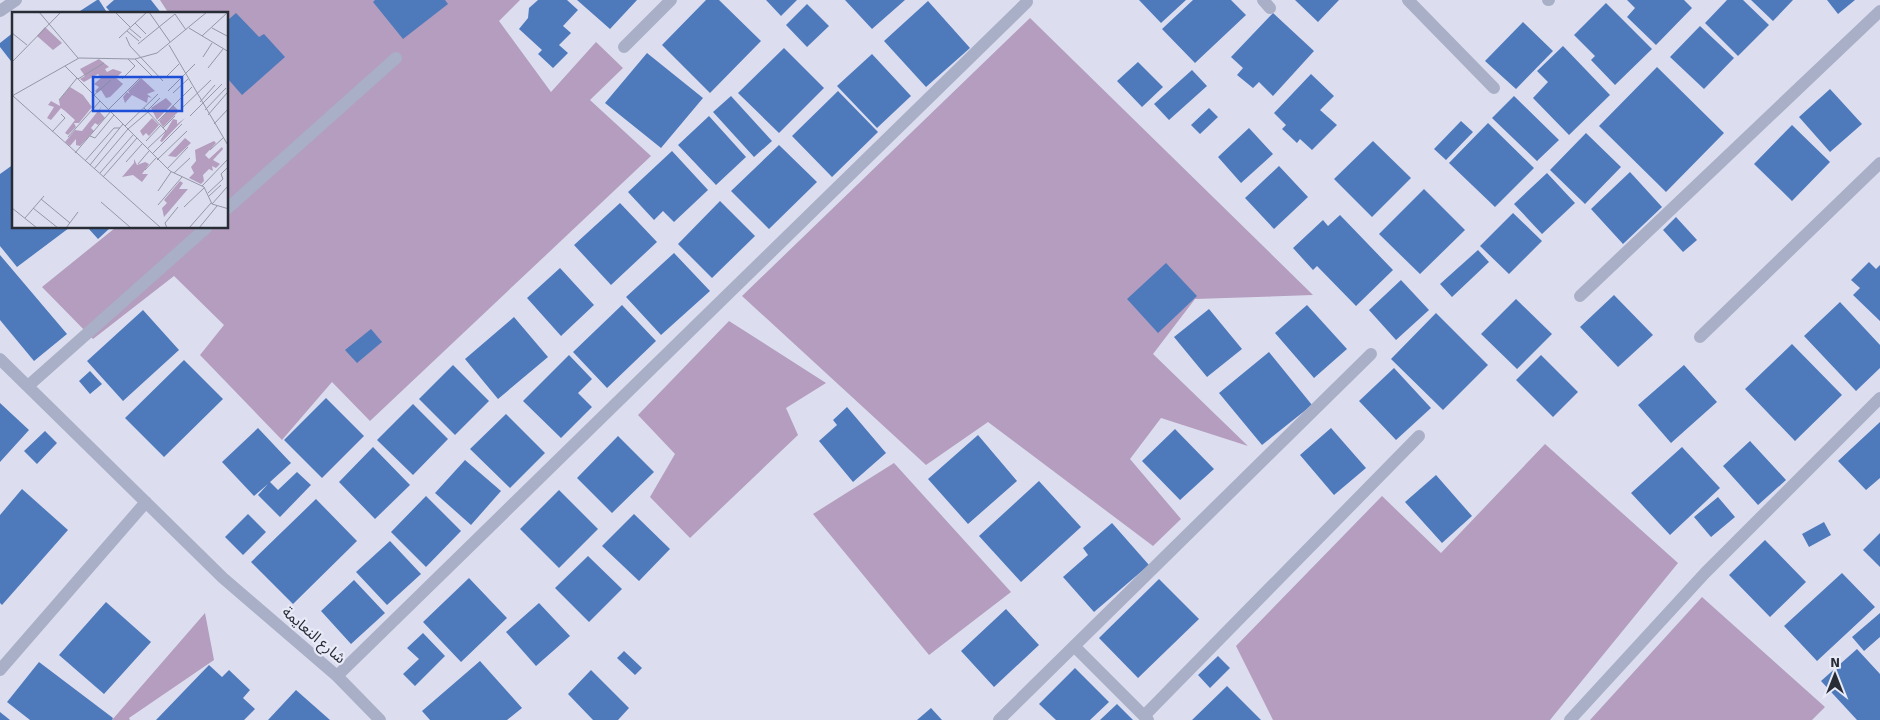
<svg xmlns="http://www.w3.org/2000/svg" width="1880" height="720" viewBox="0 0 1880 720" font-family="Signika,'Noto Sans Arabic',sans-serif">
<rect width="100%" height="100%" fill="#dcdef0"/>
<!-- green -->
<path fill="#b49dbe" d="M160 0H520L499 21 551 92 596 42 623 68 590 100 651 156 370 421 332 382 282 440 200 355 224 325 174 276 93 339 42 287 115 228H228V14H169Z
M1030 18 1313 295 1195 299 1153 354 1248 446 1161 418 1130 459 1181 519 1153 546 988 422 926 465 742 296Z
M729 321 826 383 786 408 798 435 690 538 650 497 675 454 638 415Z
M1545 444 1678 563 1550 720H1273L1236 646 1382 496 1441 553Z
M894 463 1011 592 929 655 813 514Z
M1702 597 1825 707 1812 720H1590Z
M205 613 214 660 129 718 130 720H112Z"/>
<!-- building -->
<path fill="#4e7abc" d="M97 0H99L108 14H82L80 11Z
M114 0H151L162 14H112L106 7Z
M375 0H445L448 4 403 39 373 2Z
M538 0H567L578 10 563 26 571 33 559 45 568 53 553 68 538 54 542 50 519 29 528 18 529 8Z
M577 0H637L610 29Z
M706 0H719L761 41 710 93 662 45Z
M766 0H797L781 16Z
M845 0H905L872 29Z
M1139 0H1186L1161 23Z
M1193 0H1231L1246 15 1195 63 1162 29Z
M1295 0H1339L1318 22Z
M1627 0H1684L1692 8 1656 45 1627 17 1635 8Z
M1727 0H1743L1769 25 1738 56 1705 23Z
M1751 0H1793L1773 21Z
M1827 0H1855L1838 14Z
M928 1 970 48 926 87 884 41Z
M1606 3 1652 49 1615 85 1591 60 1595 56 1574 35Z
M807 4 829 26 807 47 786 25Z
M236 13 259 37 264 34 285 57 242 95 228 79V17L229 19Z
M1273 13 1314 51 1273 96 1259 82 1253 88 1237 75 1243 68 1231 57Z
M1523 22 1553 51 1516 89 1485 61Z
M1700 26 1734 58 1704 89 1670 57Z
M14 32V65L0 47V43Z
M1563 46 1610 95 1569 135 1533 98 1548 82 1537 71Z
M784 48 824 88 779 133 738 93Z
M647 53 703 98 661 148 605 103Z
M872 54 911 96 877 128 837 86Z
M1138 62 1163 87 1142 107 1117 81Z
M1657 67 1724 133 1666 192 1599 126Z
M1192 70 1207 86 1169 120 1154 104Z
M1311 74 1334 96 1320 110 1337 125 1312 150 1300 139 1297 143 1282 129 1286 125 1274 113Z
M1830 89 1862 124 1830 152 1799 117Z
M838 91 878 132 832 177 792 136Z
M731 96 772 141 754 157 713 112Z
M1514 96 1559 140 1537 161 1492 118Z
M1209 108 1218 117 1200 134 1191 125Z
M709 116 746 157 716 185 678 145Z
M1461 121 1473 132 1446 160 1434 149Z
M1488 123 1534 168 1495 207 1449 163Z
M1792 125 1830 162 1792 201 1754 164Z
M1249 128 1273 154 1241 183 1218 157Z
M1586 133 1621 167 1585 204 1550 170Z
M1373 141 1411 178 1372 217 1334 179Z
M779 145 817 182 769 229 731 191Z
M672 151 708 190 674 222 663 211 654 220 628 192Z
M14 164V228H69L17 267 0 246V174Z
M1279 166 1308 197 1274 229 1245 198Z
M1630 172 1662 207 1623 244 1591 209Z
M1547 173 1575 203 1542 234 1514 204Z
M1424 189 1465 230 1420 274 1379 234Z
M720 201 755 236 712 278 678 244Z
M620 203 657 242 611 285 574 245Z
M1513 213 1542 241 1509 274 1480 246Z
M1340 215 1393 270 1356 306 1317 266 1313 270 1293 248 1323 220 1328 226Z
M1676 217 1697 240 1683 252 1663 230Z
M88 228H110L98 239Z
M1478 250 1489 262 1452 297 1440 284Z
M674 253 710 291 661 335 626 297Z
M0 255 67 334 34 361 0 320Z
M1869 262 1876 269 1880 265V321L1853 295 1860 288 1851 280Z
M1166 263 1197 296 1158 333 1127 299Z
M560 268 594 305 561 336 527 298Z
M1401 280 1429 310 1396 340 1369 310Z
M1614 295 1653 335 1618 367 1580 327Z
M1516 299 1552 334 1517 369 1481 334Z
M1840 302 1880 345V368L1856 391 1804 336Z
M622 305 656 341 607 388 573 352Z
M1307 305 1347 349 1314 378 1275 333Z
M1209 309 1242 349 1207 377 1174 337Z
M143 310 179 350 123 401 87 361Z
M1436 313 1488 365 1443 410 1391 359Z
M514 317 548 357 498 399 465 359Z
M371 329 382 342 357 363 345 350Z
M1792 344 1842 395 1795 441 1745 389Z
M1269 352 1312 405 1262 445 1219 393Z
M569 355 592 379 578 393 592 407 561 438 523 401Z
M1541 355 1578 392 1553 417 1516 380Z
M184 360 223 399 164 457 125 418Z
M453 365 489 401 455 435 419 399Z
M1684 365 1717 402 1671 443 1638 405Z
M1394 368 1431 408 1396 440 1359 401Z
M90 371 102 384 90 394 79 381Z
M326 398 364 436 322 478 284 440Z
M0 403 29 430 0 462Z
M413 404 448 439 413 475 377 440Z
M847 407 886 453 853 482 819 441 837 425 833 420Z
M506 414 545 453 510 488 470 449Z
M1880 422V478L1866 490 1838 461Z
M258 428 291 463 270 482 278 490 297 472 311 485 280 517 258 495 268 484 254 496 222 462Z
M1331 428 1366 468 1334 495 1300 455Z
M1175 429 1214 469 1180 500 1142 461Z
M45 431 57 443 37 464 24 451Z
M978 435 1017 481 968 524 928 479Z
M618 436 654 472 612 513 577 478Z
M1750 441 1786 480 1758 505 1723 466Z
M373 447 410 485 375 519 339 482Z
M1682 447 1720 488 1670 535 1631 493Z
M465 460 501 491 471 525 435 493Z
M1436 475 1472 516 1442 543 1405 502Z
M1039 481 1081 527 1021 582 979 536Z
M22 489 68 530 2 605 0 603V515Z
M559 490 598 529 559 568 520 529Z
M426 496 461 531 426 567 391 532Z
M1718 497 1735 517 1711 537 1694 517Z
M316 499 357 541 293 604 251 562Z
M248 514 266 532 243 555 225 537Z
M634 514 670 549 639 581 602 546Z
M1824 522 1831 535 1809 547 1802 534Z
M1112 523 1149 565 1094 612 1063 577 1088 555 1083 548Z
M1880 533V567L1863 550Z
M1765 540 1806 582 1770 617 1729 575Z
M390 541 421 574 387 605 356 572Z
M588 556 622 589 589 622 555 588Z
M1842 573 1875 607 1817 661 1784 626Z
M469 578 507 618 461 662 423 622Z
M1159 579 1199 619 1138 678 1099 638Z
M354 580 385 613 351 644 321 611Z
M106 602 151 642 104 694 59 655Z
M539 603 570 636 536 666 506 632Z
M1006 609 1039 645 994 687 961 651Z
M1880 613V637L1864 651 1852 637Z
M423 633 445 656 415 686 403 674 419 659 407 648Z
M1857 649 1880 674V720H1857L1821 681Z
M624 651 642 668 635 675 617 658Z
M1218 656 1230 668 1210 688 1198 675Z
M480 661 522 708 507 720H430L422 711Z
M39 662 113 718 112 720H30L7 702Z
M209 665 222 677 229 670 250 690 243 698 255 709 244 720H156Z
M1075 668 1109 702 1090 720H1056L1039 704Z
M591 670 629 708 618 720H593L568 694Z
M1227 686 1261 720H1192Z
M296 690 330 720H268Z
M1117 704 1133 720H1100Z
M931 708 942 720H917Z
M0 712 10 720H0Z"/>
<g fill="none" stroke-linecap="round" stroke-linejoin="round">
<!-- lane -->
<path stroke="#a9afc7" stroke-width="12" d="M0 11 16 0"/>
<!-- street -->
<path stroke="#a9afc7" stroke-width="12" d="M1263 0 1270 8
M1408 0 1494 88
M1548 0H1549
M624 47 671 0
M228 208 396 58
M1580 296 1880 11
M1700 337 1880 163
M0 359 223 578 337 676 380 720
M28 386 206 228
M1074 646 1148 720
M0 670 146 502
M337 676 1027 2
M1144 716 1419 436
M999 720 1371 354
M1570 720 1705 573 1880 398"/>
</g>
<g text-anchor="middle" stroke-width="4.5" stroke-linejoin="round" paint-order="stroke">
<!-- street labels -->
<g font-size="15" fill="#282c35" stroke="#e8eaf8">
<text transform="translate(314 635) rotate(41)" y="5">شارع النعايمة</text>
</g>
</g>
<!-- overview -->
<g transform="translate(12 12)">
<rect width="216" height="216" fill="#dcdef0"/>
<path d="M33 15 50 31 41 38 25 24ZM87 47 97 55 93 57 95 60 101 57 110 60 104 66 111 72 98 85 94 86 89 78 85 81 83 79 87 75 82 72 89 66 86 62 72 70 68 67 73 64 68 57ZM129 66 143 79 135 82 140 86 136 85 135 91 120 83 113 91 111 85 115 80 118 82 116 79ZM58 75 71 83 80 95 67 111H62L64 115 56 123 53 121 63 108 53 99 49 96 39 108 35 106 42 95 36 93 39 89 48 94 47 88ZM154 86 160 92 145 108 139 96ZM161 93 167 99 151 115 147 109ZM90 94 87 99 93 106 86 113 83 111 79 116 82 119 68 134 64 133V127L58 134 53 130 63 118 70 119ZM140 106 147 113 137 124 134 121 131 124 128 119ZM173 106 150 130 148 129 161 107 165 108V112ZM173 126 179 131 164 145 156 144ZM202 129 204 131 193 143 197 147 210 135 211 137 201 148 208 152 204 156 200 154 201 159 197 157 191 163 192 169 189 172 177 166 182 161 179 155 184 149 183 138ZM122 147 125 153 133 150 137 152 130 162H136L130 170 121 163 110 165 122 151ZM168 169 171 171 167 177H176L152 205 150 196 155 191 152 188Z" fill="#b49dbe"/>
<path fill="none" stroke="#9497a5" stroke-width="1" d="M27 0 66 46M103 0 118 15M137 0 158 30M163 2 174 18M123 11 134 22M117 16 129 26M177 16 217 40M200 16 217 25M115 19 127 29M0 21 15 33M190 24 216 0M114 25 118 34 151 69M107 26 135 0M126 32 163 2M157 33 217 135M191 45 200 31M123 47 141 65M0 50 49 0M53 54 158 159 192 175 200 192 217 197M196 56 211 37M154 65 167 52M66 67 92 51M110 67 123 54 116 47M156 79 183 52M161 81 176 67M82 83 99 68M0 84 67 46 123 47 145 41 195 0M1 84 149 216M47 88 65 66M188 90 203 73M132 96 154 119 135 137M170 96 199 68M97 97 129 65M193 98 214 76M135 99 148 86M196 103 215 81M178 104 210 72M146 109 180 75M202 112 217 96M113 114 146 82M151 116 163 104M40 120 53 106 49 102M78 124 83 126 102 103M56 125 88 89M134 129 149 113M198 138 211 126M63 141 99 99M140 142 170 112M145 148 175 119M73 149 102 116H108M114 150 130 132M126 152 137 139M78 153 111 112M82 157 116 117 136 100M155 157 176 135M133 158 144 146M88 161 121 123M162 161 178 146M91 165 125 126M190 174 217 146M146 179 159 160M196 181 211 167 209 162 217 154M197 184 209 173M29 187 58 211M89 190 119 216M200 192 215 175M146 193 170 165M172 195 192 176M0 196 25 216M21 196 46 216M13 206 32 184M54 216 66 200M155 216 153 211 166 195M177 216 199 191M187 216 205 194"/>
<path fill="#1d4ed8" fill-opacity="0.15" stroke="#1d4ed8" stroke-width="2.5" d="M81 65H170V99H81Z"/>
<rect width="216" height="216" fill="none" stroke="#282c35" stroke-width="2.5"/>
</g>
<!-- north arrow -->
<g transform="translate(1835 675)" stroke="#e8eaf8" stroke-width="4" paint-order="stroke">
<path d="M0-4L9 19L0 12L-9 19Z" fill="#282c35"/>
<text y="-8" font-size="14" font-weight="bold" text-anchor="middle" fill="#282c35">N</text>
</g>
</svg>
